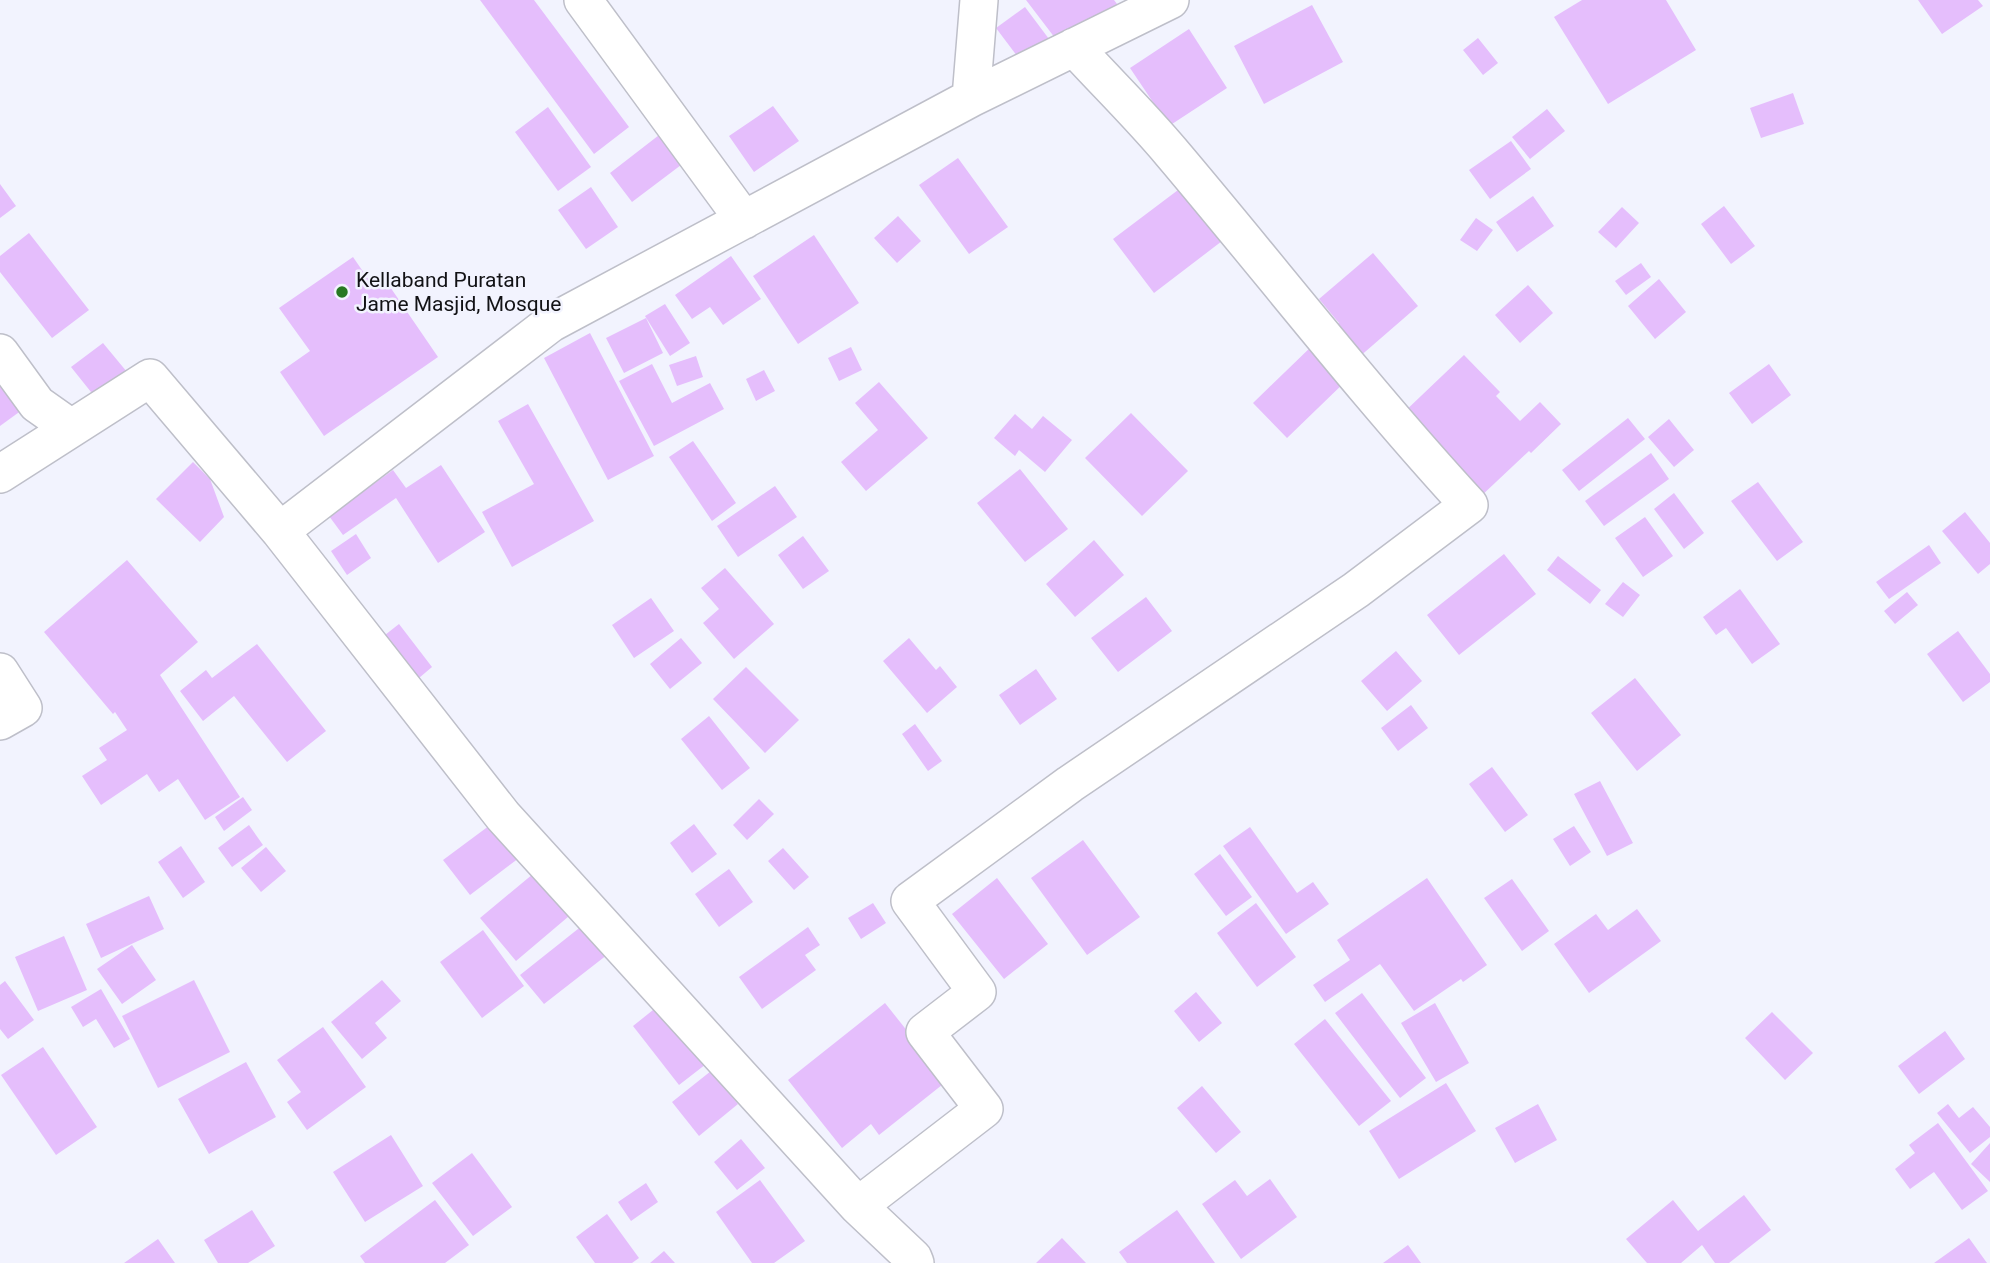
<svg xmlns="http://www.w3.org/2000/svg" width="1990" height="1263" viewBox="0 0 1990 1263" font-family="Roboto,sans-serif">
<rect width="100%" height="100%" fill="#f2f3fe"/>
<!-- building -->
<path fill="#e5befc" d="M480 0H534L629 127 594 154Z
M1026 0H1114L1124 13 1068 55Z
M1582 0H1666L1696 50 1608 104 1554 17Z
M1918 0H1978L1983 6 1942 34Z
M1312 5 1343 62 1264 104 1234 46Z
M1025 7 1058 51 1029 72 996 28Z
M1189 29 1227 88 1169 126 1130 68Z
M1478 38 1498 63 1483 75 1463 50Z
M1793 93 1804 124 1761 138 1750 108Z
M773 106 799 141 754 172 729 136Z
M548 107 591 167 558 191 515 132Z
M1547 109 1565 131 1530 159 1512 137Z
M663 132 685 162 632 202 610 173Z
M1511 141 1531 169 1490 199 1469 170Z
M958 158 1008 227 969 254 919 185Z
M0 184 16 206 0 218Z
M1186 184 1226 238 1154 293 1113 239Z
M591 187 618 227 586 249 558 210Z
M1533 196 1554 226 1517 252 1496 222Z
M1724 206 1755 246 1731 264 1701 224Z
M1622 207 1639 223 1616 248 1598 232Z
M898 216 921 241 897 263 874 238Z
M1476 218 1493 230 1477 251 1460 240Z
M29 233 89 310 52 338 0 272V256Z
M814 235 859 303 798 344 753 276Z
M1373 253 1418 306 1358 358 1332 328 1339 323 1319 299Z
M731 256 761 299 723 325 710 307 692 319 675 295Z
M353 257 375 289 386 281 438 357 324 436 280 372 310 351 279 308Z
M1641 263 1651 277 1626 295 1615 281Z
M1659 279 1686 312 1655 339 1628 306Z
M1528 285 1553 313 1520 343 1495 315Z
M665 304 690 343 670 356 645 316Z
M646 318 663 353 624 373 606 338Z
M590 333 654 456 608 480 544 358Z
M103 343 127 372 95 397 71 367Z
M1315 343 1349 378 1287 438 1253 403Z
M851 347 862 370 839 381 828 358Z
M1464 355 1500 392 1496 396 1520 421 1540 402 1561 424 1531 453 1529 451 1479 498 1400 416Z
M696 356 703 377 677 386 669 365Z
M652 364 672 403 710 383 724 409 654 446 619 381Z
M1769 364 1791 395 1752 424 1729 393Z
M764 370 775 391 756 401 746 379Z
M0 380 22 410 0 426Z
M879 382 928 438 866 491 841 462 878 430 855 403Z
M528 404 594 521 512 567 482 512 534 484 498 421Z
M1131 413 1188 471 1142 516 1085 458Z
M1015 414 1032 429 1043 416 1072 440 1045 472 1019 450 1015 456 994 438Z
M1628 418 1645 439 1579 491 1562 470Z
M1669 419 1694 450 1674 467 1648 437Z
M693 441 736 503 712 521 669 457Z
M1651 453 1669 479 1604 526 1585 501Z
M193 462 210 479 224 517 200 542 156 499Z
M441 465 485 532 438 563 396 498 343 535 329 516 393 470 406 488Z
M1020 469 1068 529 1025 562 977 503Z
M1758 482 1803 542 1777 561 1731 501Z
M775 486 797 517 738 557 717 526Z
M1674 493 1704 533 1684 549 1654 509Z
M1965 512 1990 543V564L1978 574 1942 531Z
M1645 517 1673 556 1643 577 1615 538Z
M356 534 371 558 347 575 331 551Z
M803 536 829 571 803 589 778 555Z
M1094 540 1124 575 1075 617 1046 584Z
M1929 545 1941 563 1889 599 1876 582Z
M1504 554 1536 594 1459 655 1427 615Z
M1558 556 1601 590 1590 604 1547 570Z
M127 560 198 642 160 675 240 797 205 820 178 779 159 792 147 774 101 805 82 776 107 760 99 748 127 730 115 712 113 714 44 632Z
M725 568 774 624 734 659 703 623 719 609 701 588Z
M1623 582 1640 595 1623 617 1605 604Z
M1740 589 1780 644 1752 664 1726 628 1716 635 1703 617Z
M1907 592 1918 605 1895 624 1884 611Z
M1146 597 1172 631 1118 672 1091 638Z
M651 598 674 631 634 658 612 625Z
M399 624 432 667 419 678 385 635Z
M1958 631 1990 674V682L1963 702 1927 654Z
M681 638 702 663 670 689 650 664Z
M909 638 936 670 940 666 957 687 927 713 883 661Z
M257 644 326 731 287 762 234 696 203 721 180 691 206 670 212 678Z
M1396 651 1422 681 1387 711 1361 681Z
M746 667 799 720 765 753 713 699Z
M1036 669 1057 699 1020 725 999 695Z
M1635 678 1681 735 1637 771 1591 713Z
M1411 705 1428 728 1398 751 1381 728Z
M709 716 750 768 722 790 681 739Z
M915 724 942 761 928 771 902 734Z
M1492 767 1528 815 1505 832 1469 784Z
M1600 781 1633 843 1607 856 1574 794Z
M243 797 252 810 224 831 215 817Z
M759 799 774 814 747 840 733 825Z
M509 811 535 846 470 895 443 860Z
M694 824 717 854 692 873 670 843Z
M249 825 263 845 232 867 218 848Z
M1574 826 1591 852 1570 866 1553 839Z
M1250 827 1297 893 1313 882 1329 904 1286 934 1223 846Z
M1083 840 1140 917 1087 955 1031 878Z
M181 846 205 882 183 898 158 862Z
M266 847 286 871 261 892 241 868Z
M783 848 809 877 794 890 768 861Z
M1220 854 1252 897 1226 916 1194 874Z
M539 869 575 911 516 961 480 918Z
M729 869 753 902 719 927 695 894Z
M997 878 1048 944 1004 979 952 914Z
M1427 878 1487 965 1463 982 1461 979 1414 1011 1380 964 1325 1002 1313 985 1350 960 1337 940Z
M1512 879 1549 931 1522 951 1484 898Z
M149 896 164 929 101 958 86 924Z
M873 903 886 923 861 939 848 918Z
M1256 903 1296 957 1257 987 1217 933Z
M1637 909 1661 941 1589 993 1554 944 1596 914 1608 930Z
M588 921 612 951 544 1004 520 975Z
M808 927 820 945 805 955 816 970 762 1009 739 977Z
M483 930 524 986 482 1018 440 962Z
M64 936 87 990 38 1011 15 957Z
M132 945 156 980 122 1004 97 969Z
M194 980 230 1052 158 1088 122 1016Z
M382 980 401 1001 375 1023 387 1038 362 1059 331 1022Z
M5 981 34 1020 8 1039 0 1029V985Z
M101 989 130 1039 114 1048 96 1019 83 1027 71 1007Z
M1196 992 1222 1023 1199 1042 1174 1011Z
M1362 993 1426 1078 1400 1098 1335 1013Z
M673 994 719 1054 679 1085 633 1026Z
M885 1003 947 1081 879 1135 871 1124 842 1148 788 1080Z
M1435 1003 1469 1063 1436 1082 1401 1023Z
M1772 1012 1813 1053 1785 1080 1745 1038Z
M1325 1019 1391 1101 1359 1126 1294 1044Z
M323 1027 366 1087 307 1130 287 1102 301 1092 277 1060Z
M1945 1031 1965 1059 1919 1094 1898 1066Z
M43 1047 97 1127 56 1155 1 1075Z
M246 1062 276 1117 209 1154 178 1099Z
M711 1071 738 1104 699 1136 672 1102Z
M1446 1083 1476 1131 1399 1179 1369 1131Z
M1202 1086 1241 1132 1216 1153 1177 1108Z
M1538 1104 1557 1140 1515 1163 1495 1128Z
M1948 1104 1959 1118 1973 1107 1990 1127V1137L1970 1153 1937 1113Z
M1938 1123 1988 1191 1962 1210 1934 1172 1910 1189 1895 1169 1915 1153 1909 1145Z
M391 1135 423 1186 365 1222 333 1172Z
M741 1139 765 1168 737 1190 714 1162Z
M1990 1143V1182L1971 1164Z
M472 1153 512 1207 473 1236 432 1183Z
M1270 1179 1297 1217 1241 1259 1202 1204 1235 1180 1247 1196Z
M760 1180 805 1241 774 1263H752L716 1212Z
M646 1183 658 1202 631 1221 618 1202Z
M1744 1195 1771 1230 1729 1263H1715L1702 1245 1681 1263H1647L1626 1239 1673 1200 1698 1231Z
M435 1200 469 1245 445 1263H365L360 1256Z
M252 1210 275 1246 248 1263H218L204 1240Z
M1177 1210 1215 1263H1127L1119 1252Z
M607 1214 639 1258 632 1263H595L576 1237Z
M1062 1238 1086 1263H1036Z
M1969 1238 1987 1263H1934Z
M158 1239 175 1263H124Z
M1408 1245 1421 1263H1383Z
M664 1251 675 1263H650Z"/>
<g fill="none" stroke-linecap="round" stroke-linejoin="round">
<defs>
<path id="minor" d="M583 0 744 220
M971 98 979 0
M0 353 37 404 71 428
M0 474 150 378 280 531 551 323 971 98 1170 0
M280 531 503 816 858 1206 913 1258 915 1263
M0 672 23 708 0 721
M858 1206 984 1109 925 1032 977 992 910 901 1070 784 1356 590 1469 505C1365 392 1271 270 1171 152 1141 116 1106 82 1074 47"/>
</defs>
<!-- minor casing -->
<use href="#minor" stroke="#bebfc9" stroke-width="40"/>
<!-- minor -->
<use href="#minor" stroke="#fff" stroke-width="37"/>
</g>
<!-- markers -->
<circle fill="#277822" stroke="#f2f3fe" stroke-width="2.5" cx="342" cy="292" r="7"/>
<g text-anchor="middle" stroke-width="5" stroke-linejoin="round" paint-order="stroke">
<!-- poi labels -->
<g font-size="21" fill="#121215" stroke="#f2f3fe" text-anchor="start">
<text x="356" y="287">Kellaband Puratan<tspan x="356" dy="24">Jame Masjid, Mosque</tspan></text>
</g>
</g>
</svg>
